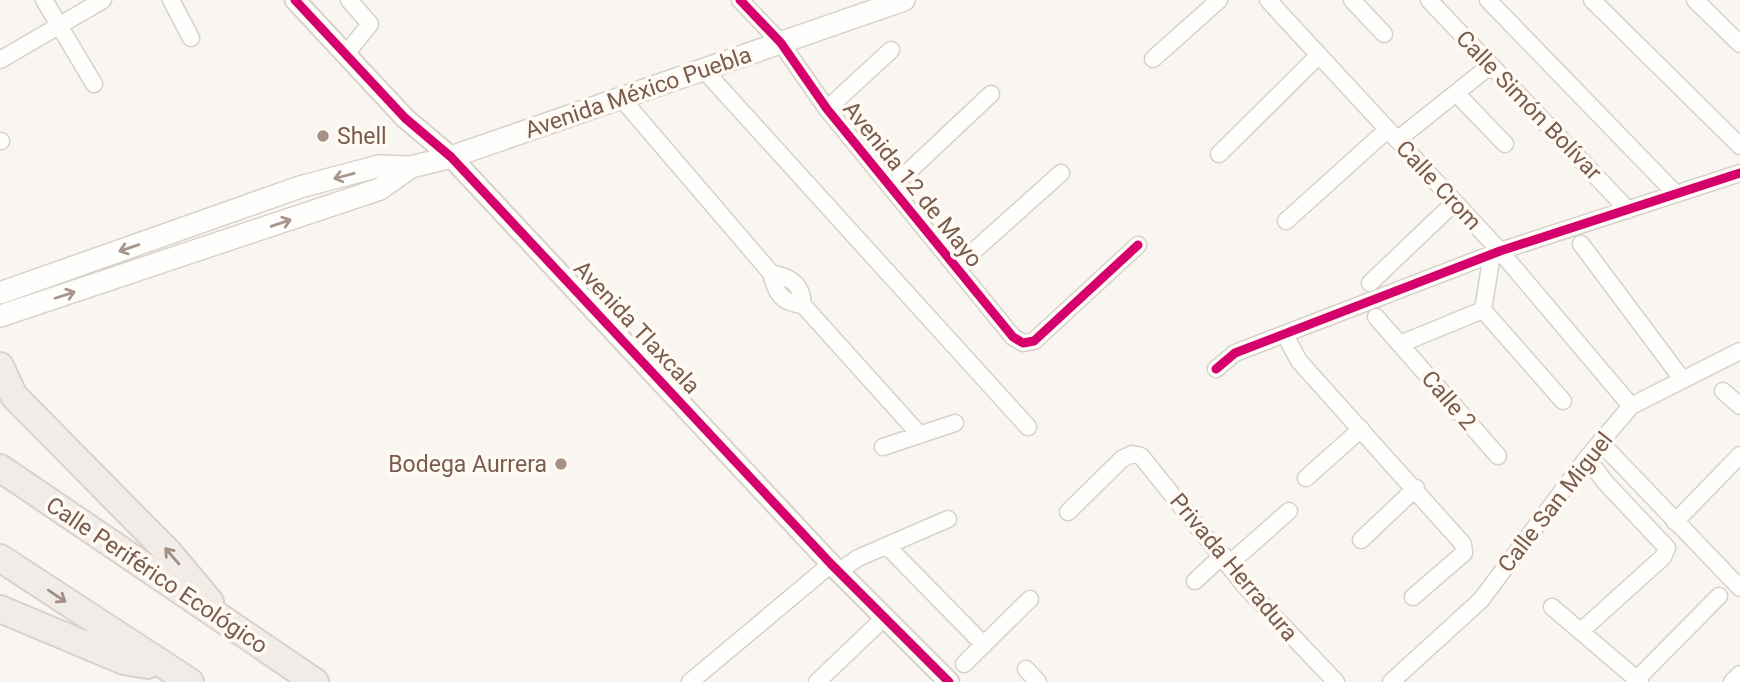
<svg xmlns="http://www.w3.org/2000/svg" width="1740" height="682" viewBox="0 0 1740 682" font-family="Roboto,sans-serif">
<rect width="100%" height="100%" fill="#f9f5f0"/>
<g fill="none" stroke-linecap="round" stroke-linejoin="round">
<defs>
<path id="minor" d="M44 0 94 84
M171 0 191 38
M740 0 781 43 827 109 1013 337 1023 343 1034 341 1138 245
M1268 0 1500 251 1631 406
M1352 0 1384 34
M1429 0 1628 210
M1488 0 1676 194
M1592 0 1740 146
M1695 0 1740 44
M346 54 370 24 349 0
M1153 59 1219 0
M0 60 103 0
M704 70 1028 427
M1456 93 1505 144
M622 99 771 273C776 293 781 303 803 305
M827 109 891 50
M1397 140 1491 65
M0 141H1
M1219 154 1319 55
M891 188 991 94
M1286 221 1387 130
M1581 244 1682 379
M1492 254 1483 310 1563 401
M956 267 1061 173
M771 273C791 277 802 284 803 305L920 435
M1370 283 1455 202
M1376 317 1498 456
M1285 335 1299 361 1463 544 1464 553 1413 597
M1400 344 1483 310
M1216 369 1235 353 1500 251 1740 173
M1723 391 1740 406
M1600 442 1740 588
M883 447 955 423
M1306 478 1361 429
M1068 512 1122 459 1132 454 1141 456 1245 586 1336 682
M1675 522 1740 455
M1361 540 1416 488
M888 547 984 645
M1229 564 1289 511
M839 571 858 558 948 519
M1195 581 1223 555
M1552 607 1640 682
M1581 631 1663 557 1667 548 1605 482 1587 458
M964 664 1030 599
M1026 669 1038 682
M1637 679 1719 596
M690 682 831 564
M817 682 884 618
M1391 682 1481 600 1587 458 1631 406 1740 351
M1732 682 1740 674"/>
<path id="tertiary" d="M295 0 405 118 451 157 831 564 949 682"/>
<path id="secondary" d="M0 293 300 187 379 166 411 167 451 157 904 0
M0 316 380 189 411 167"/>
<path id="trunk" d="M0 366 14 396 169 553 210 602
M0 468 315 682
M0 558 190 682
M0 609 124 661 148 665"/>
</defs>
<!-- minor casing -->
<use href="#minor" stroke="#d7d1cb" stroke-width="19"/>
<!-- tertiary casing -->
<use href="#tertiary" stroke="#d7d1cb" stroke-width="23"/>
<!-- secondary casing -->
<use href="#secondary" stroke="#d9d2cb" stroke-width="24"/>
<!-- trunk casing -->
<use href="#trunk" stroke="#dad1cc" stroke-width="30"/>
<!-- minor -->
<use href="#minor" stroke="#fefefd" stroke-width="16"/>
<!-- tertiary -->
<use href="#tertiary" stroke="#fefefd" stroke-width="19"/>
<!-- secondary -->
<use href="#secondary" stroke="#fefefd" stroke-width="21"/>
<!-- trunk -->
<use href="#trunk" stroke="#f2ece8" stroke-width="26"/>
<defs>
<path id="cycleway" d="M295 0 405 118 451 157 831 564 949 682
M740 0 781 43 827 109 1013 337 1023 343 1034 341 1138 245
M1216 369 1235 353 1500 251 1740 173"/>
</defs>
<!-- cycleway casing -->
<use href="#cycleway" stroke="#fffaf3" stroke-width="13"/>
<!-- cycleway -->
<use href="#cycleway" stroke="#d6006c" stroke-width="9"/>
</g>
<!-- one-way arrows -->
<defs><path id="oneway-shaft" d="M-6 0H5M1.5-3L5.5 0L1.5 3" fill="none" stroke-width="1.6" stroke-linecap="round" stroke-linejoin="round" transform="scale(1.75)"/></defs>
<g stroke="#a8958b">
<use href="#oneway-shaft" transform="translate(344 176) rotate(165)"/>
<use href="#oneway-shaft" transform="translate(281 223) rotate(-19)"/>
<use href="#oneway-shaft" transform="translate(129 248) rotate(161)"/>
<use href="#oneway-shaft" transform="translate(65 295) rotate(-18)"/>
</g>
<g stroke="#a48e83">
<use href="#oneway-shaft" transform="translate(172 556) rotate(-131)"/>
<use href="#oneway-shaft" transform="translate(57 596) rotate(34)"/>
</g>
<!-- markers -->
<g fill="#a69286" stroke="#fffaf3" stroke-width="2.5">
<circle cx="323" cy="136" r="7"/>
<circle cx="561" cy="464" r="7"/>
</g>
<g text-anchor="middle" stroke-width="7" stroke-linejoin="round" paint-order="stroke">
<!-- street labels -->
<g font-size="23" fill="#7a5c4d" stroke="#fffaf3">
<text transform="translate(638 92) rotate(-19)" y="8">Avenida México Puebla</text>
<text transform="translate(1529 105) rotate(46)" y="8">Calle Simón Bolívar</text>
<text transform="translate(913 184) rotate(51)" y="8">Avenida 12 de Mayo</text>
<text transform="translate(1439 185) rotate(47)" y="8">Calle Crom</text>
<text transform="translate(637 327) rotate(47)" y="8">Avenida Tlaxcala</text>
<text transform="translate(1449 400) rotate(49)" y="8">Calle 2</text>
<text transform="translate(1555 502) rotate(-52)" y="8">Calle San Miguel</text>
<text transform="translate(1234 567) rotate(50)" y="8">Privada Herradura</text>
<text transform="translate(157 575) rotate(34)" y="8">Calle Periférico Ecológico</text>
</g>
<!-- poi labels -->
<g font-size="23" fill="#7a5c4d" stroke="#fffaf3" text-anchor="start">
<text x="337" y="144">Shell</text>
<text x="547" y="472" text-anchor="end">Bodega Aurrera</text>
</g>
</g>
</svg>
